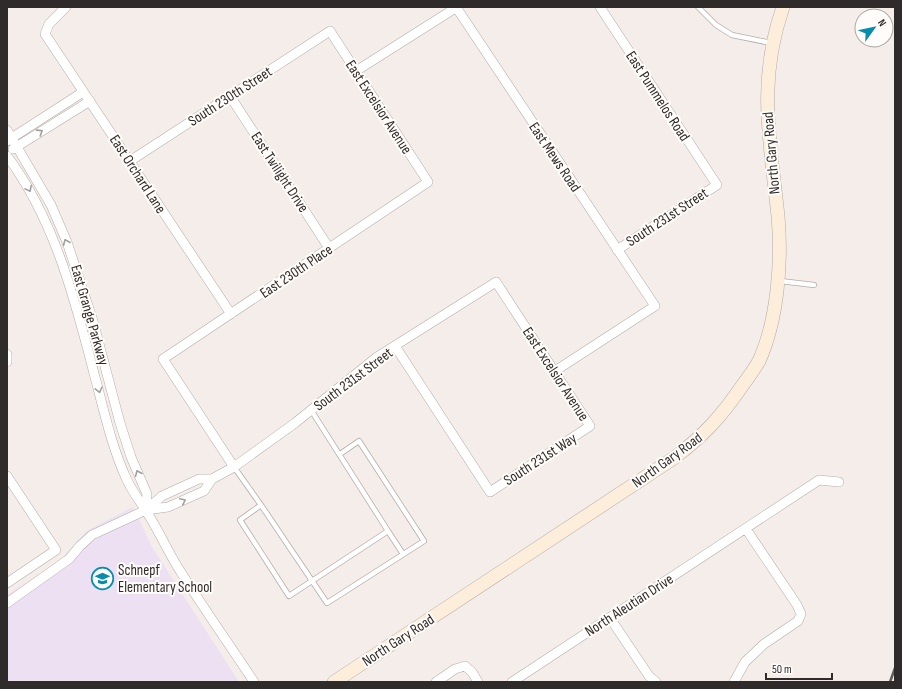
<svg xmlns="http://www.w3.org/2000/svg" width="902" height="689" viewBox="0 0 902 689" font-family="'Sofia Sans Condensed',sans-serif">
<rect width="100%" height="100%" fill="#f5edea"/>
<!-- education -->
<path fill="#ede0f3" d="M133 507 152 547 239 682H7V595L58 562 88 530Z"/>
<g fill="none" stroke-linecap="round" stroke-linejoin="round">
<defs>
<path id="service" d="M698 7 716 25 732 35 771 43
M780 281 814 285
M234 467 261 505 240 520 289 596 388 531 311 410
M261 505 327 603 424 541 359 441 340 454
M388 531 403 554"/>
<path id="minor" d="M66 7 49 24 45 34 231 314
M456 7 655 306 555 371
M600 7 717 185 617 250
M356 71 457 7
M230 96 329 248
M7 130 51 205 67 242 93 321 120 423 131 457 147 494 146 510
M7 141 83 92
M13 149 90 101
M7 156C55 220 75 300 95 377 104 411 112 448 127 480 134 495 143 505 151 519 160 534 168 551 177 566 202 606 229 644 254 682
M130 161 330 31 428 182 163 359 234 467
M7 354V362
M7 476 56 550 7 583
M146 510 168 507 204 491 212 479 234 467 295 423 377 357 496 282 590 426 490 492 395 346
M7 603 69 559 80 546 92 535 146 510 162 496 199 479H212
M610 618 649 676 656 682
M436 682 455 669 465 666 472 672 478 682
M512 682 819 480 839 482
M734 682 745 662 764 644 798 621 801 614 797 605 746 529"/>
<path id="secondary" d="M334 682 674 458C703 436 721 417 742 386 748 378 754 370 759 361 778 319 782 261 778 216 770 140 757 82 783 7"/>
</defs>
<!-- service casing -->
<use href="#service" stroke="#b3aca9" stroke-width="6"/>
<!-- minor casing -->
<use href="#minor" stroke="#b3aca9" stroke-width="10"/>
<!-- secondary casing -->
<use href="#secondary" stroke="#b3aca9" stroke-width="14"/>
<!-- service -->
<use href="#service" stroke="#fff" stroke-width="4.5"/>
<!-- minor -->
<use href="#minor" stroke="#fff" stroke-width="9"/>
<!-- secondary -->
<use href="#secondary" stroke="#fceeda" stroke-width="13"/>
<!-- rail -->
<path stroke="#605c5a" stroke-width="2.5" d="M890 682 895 668"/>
</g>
<!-- one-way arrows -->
<defs><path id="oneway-chevron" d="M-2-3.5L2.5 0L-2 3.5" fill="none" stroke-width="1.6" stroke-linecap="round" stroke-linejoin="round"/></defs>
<g stroke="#a1a09f">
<use href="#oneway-chevron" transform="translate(40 132) rotate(-33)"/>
<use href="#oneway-chevron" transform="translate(29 189) rotate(62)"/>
<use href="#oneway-chevron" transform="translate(66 242) rotate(-112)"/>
<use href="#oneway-chevron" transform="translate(99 390) rotate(76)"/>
<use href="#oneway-chevron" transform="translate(138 473) rotate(-113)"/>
<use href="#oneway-chevron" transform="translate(183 501) rotate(-25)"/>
</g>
<!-- icons -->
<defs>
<symbol id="school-ring" viewBox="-11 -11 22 22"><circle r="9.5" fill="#fffcfa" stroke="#068dac" stroke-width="1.5"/><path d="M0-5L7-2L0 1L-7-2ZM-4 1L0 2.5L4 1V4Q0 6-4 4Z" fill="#068dac"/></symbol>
</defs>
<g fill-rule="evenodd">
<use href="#school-ring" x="90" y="566" width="25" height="25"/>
</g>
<g text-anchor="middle" stroke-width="4" stroke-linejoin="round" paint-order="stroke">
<!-- street labels -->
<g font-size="15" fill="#2e2b2a" stroke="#fffcfa">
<text transform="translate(230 96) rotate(-33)" y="5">South 230th Street</text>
<text transform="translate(658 96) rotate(57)" y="5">East Pummelos Road</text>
<text transform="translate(379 107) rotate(57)" y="5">East Excelsior Avenue</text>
<text transform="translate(771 153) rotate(-95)" y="5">North Gary Road</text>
<text transform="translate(555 157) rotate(56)" y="5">East Mews Road</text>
<text transform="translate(280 172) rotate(57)" y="5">East Twilight Drive</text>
<text transform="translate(138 174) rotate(57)" y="5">East Orchard Lane</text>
<text transform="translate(667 217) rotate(-33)" y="5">South 231st Street</text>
<text transform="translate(296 271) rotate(-34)" y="5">East 230th Place</text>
<text transform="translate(90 315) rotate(74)" y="5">East Grange Parkway</text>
<text transform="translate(556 374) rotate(57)" y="5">East Excelsior Avenue</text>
<text transform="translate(353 379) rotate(-37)" y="5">South 231st Street</text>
<text transform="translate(540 459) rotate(-33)" y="5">South 231st Way</text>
<text transform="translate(667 460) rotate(-36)" y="5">North Gary Road</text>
<text transform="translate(629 605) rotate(-33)" y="5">North Aleutian Drive</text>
<text transform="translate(398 640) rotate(-33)" y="5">North Gary Road</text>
</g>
<!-- poi labels -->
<g font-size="15" fill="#2e2b2a" stroke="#fffcfa" text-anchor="start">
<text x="118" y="575">Schnepf<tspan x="118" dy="17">Elementary School</tspan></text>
</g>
</g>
<!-- border -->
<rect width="902" height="689" fill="none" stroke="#2e2b2a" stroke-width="16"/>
<!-- north arrow -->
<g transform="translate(874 28) rotate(57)"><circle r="19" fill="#fffcfa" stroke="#aba8a7"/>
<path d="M0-3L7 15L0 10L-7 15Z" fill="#068dac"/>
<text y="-6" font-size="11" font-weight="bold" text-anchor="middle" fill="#2e2b2a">N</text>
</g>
<!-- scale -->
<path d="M766 673v6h66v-6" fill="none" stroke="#2e2b2a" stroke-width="2"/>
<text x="772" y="673" font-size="12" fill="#2e2b2a" stroke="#fffcfa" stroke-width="3" paint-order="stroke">50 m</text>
</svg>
